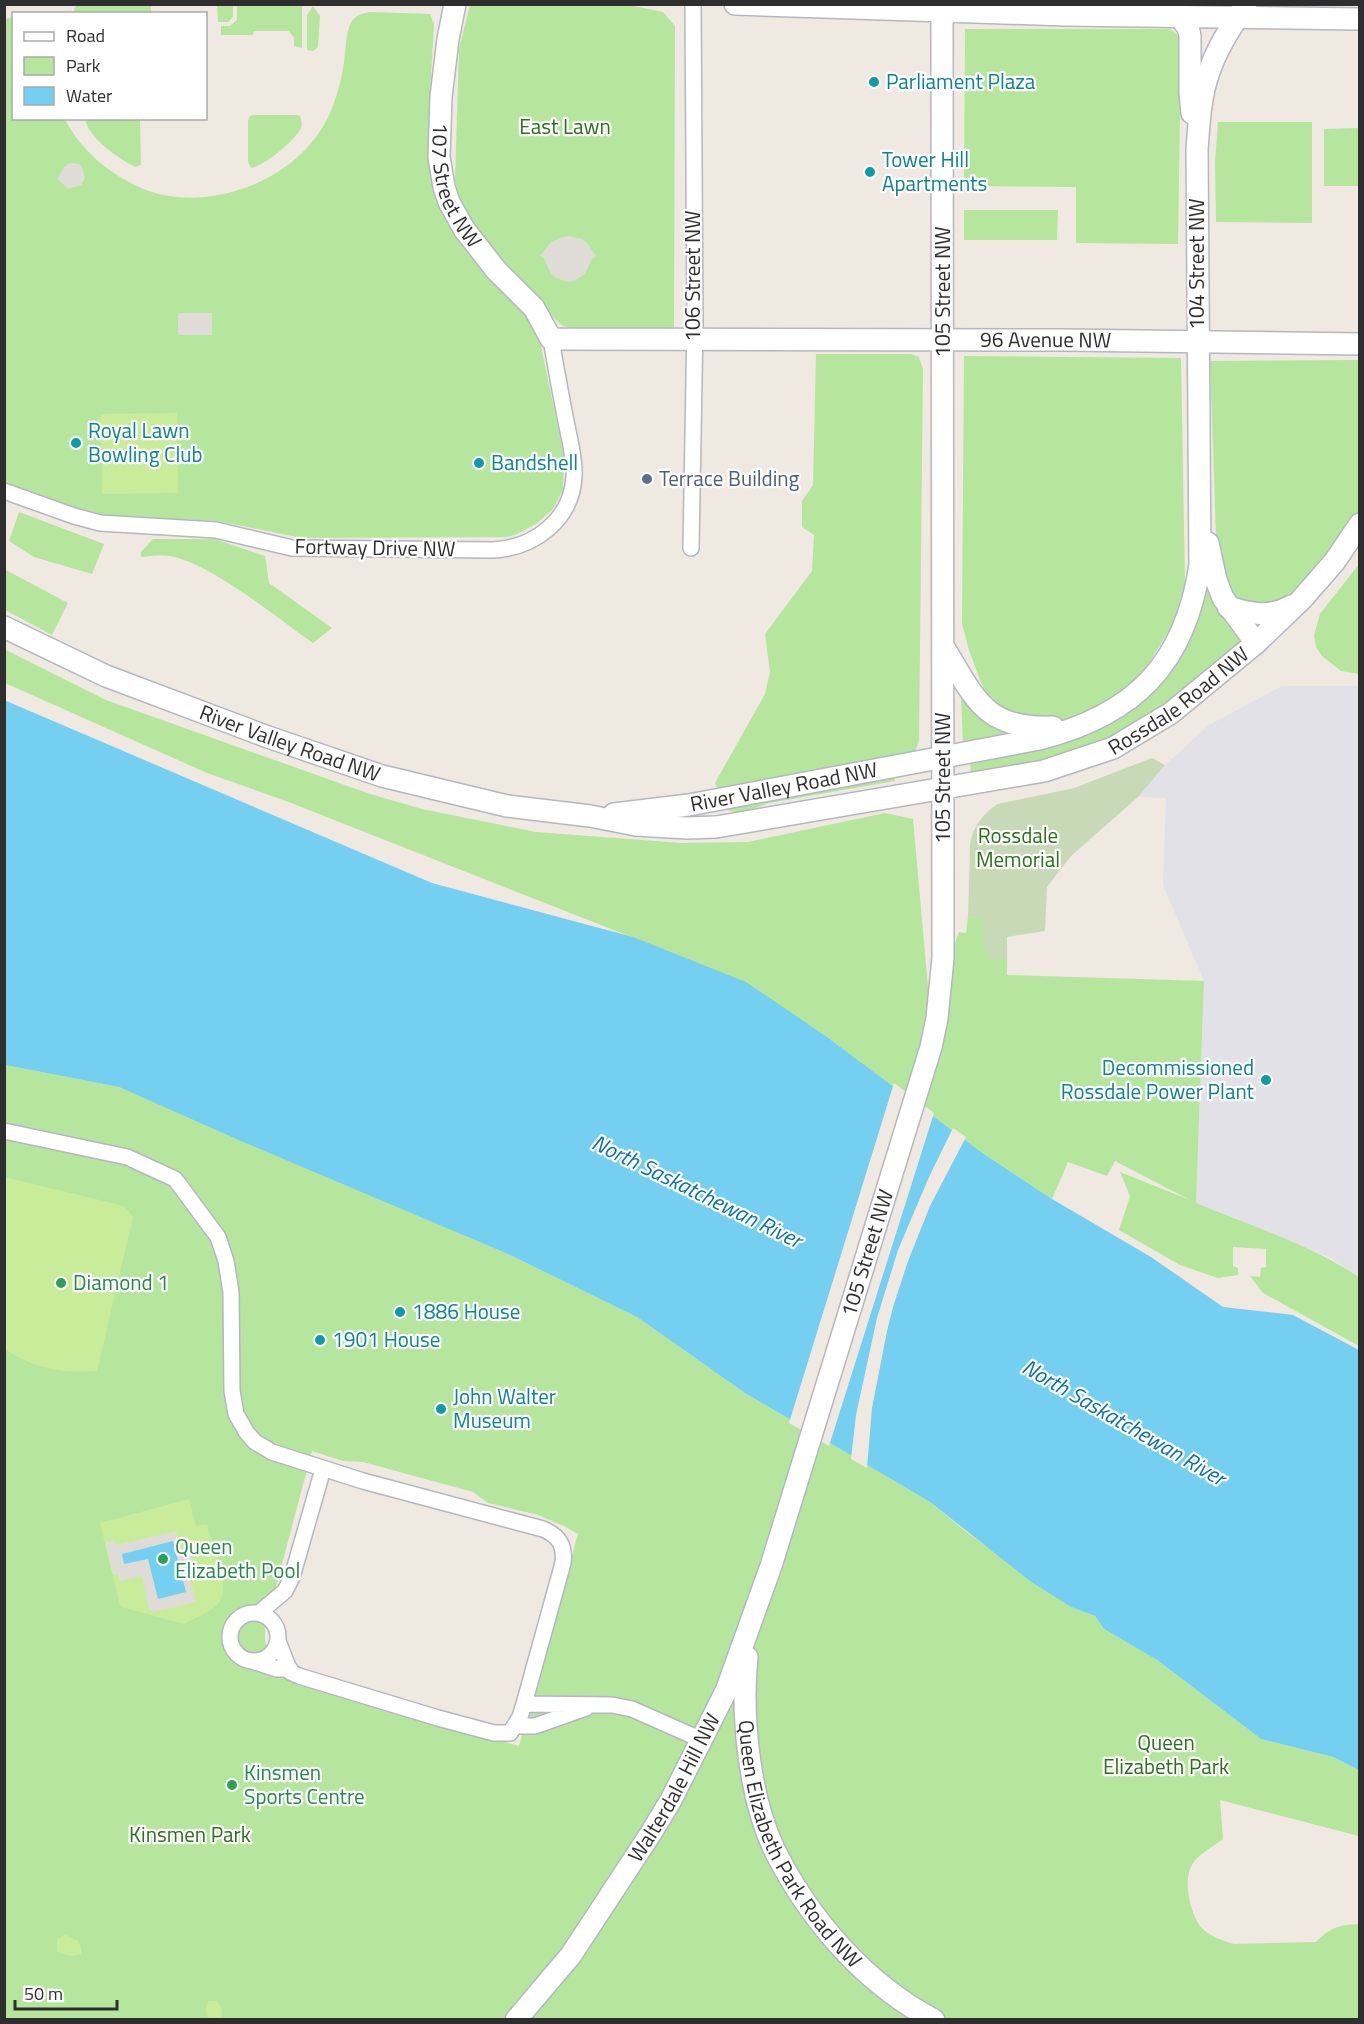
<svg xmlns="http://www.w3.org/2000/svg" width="1364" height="2024" viewBox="0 0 1364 2024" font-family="'Titillium Web',sans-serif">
<rect width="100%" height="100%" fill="#efe9e1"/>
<!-- industrial -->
<path fill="#e3e1e8" d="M1282 686H1359V1277L1331 1258 1196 1203 1204 981 1163 885 1166 798 1138 797 1165 765 1209 725Z"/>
<!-- green -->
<path fill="#b6e59e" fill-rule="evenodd" d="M623 4 663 12 675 26 674 328 573 329 561 325C525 287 463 233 455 180L459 49 470 5Z
M80 5H151V13L73 14 75 7Z
M217 5H233V17L228 22H218Z
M237 5H302V48L294 46V38L289 31H254L253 35H221V26H230L237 20Z
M313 6 320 16 318 47 313 51 307 50V15Z
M369 12 430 14 434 24 429 111 430 166 539 337 564 456 563 490 552 510 536 524 517 534 507 537 301 538 218 521 99 515 42 500 5 485V19L13 17 14 118 65 119C80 150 110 174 141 188 209 217 306 178 332 108 339 90 343 73 345 54 346 44 346 32 351 23 355 15 361 14 369 12Z
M965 29H1169L1176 33 1181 42 1178 244 1076 243V187L964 186Z
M252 115H297L300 116C302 121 302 126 300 130 292 143 265 165 251 168L248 162V120L249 117Z
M85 119H140L141 165 135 167C117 157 90 140 85 119Z
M1218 122H1312V223L1216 222 1215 162Z
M1359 128V186H1324V129Z
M964 210H1058L1057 240H964Z
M816 354H911L919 357 923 369 919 741 915 752 717 788 715 783 765 694 770 672 765 634 812 571 814 535 802 527V501L813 485Z
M964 356 1181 358 1185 582 1174 622 1149 663 1130 685 1103 705 1080 716 1053 722 1030 721 995 707 986 694 980 680 969 650 962 624Z
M1359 360V512L1327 559 1291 596 1260 608 1230 596 1217 565 1210 361Z
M19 512 104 544 92 574 34 557 9 541Z
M153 539H215L265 556 269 583 332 628 313 643C280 620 208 561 169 556 160 555 150 556 141 557V552Z
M1359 564V674L1341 671 1322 656 1316 647 1314 635 1320 614Z
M4 569 68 603 52 635 5 610Z
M1209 588 1242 641 1168 706 1116 736 1057 758 971 774 970 762 1076 738C1127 720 1172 684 1192 633 1198 619 1201 603 1206 589Z
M4 649 106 700 370 794 422 809 536 832 681 843 748 842 885 813 913 819 928 987 948 961 959 932 966 933 968 917 986 918 990 959H1007V975L1204 981 1196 1203C1250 1225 1310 1245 1359 1277V1346L1263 1293 1250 1276 1260 1277 1261 1268 1266 1267V1249L1233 1247V1266L1238 1268V1275L1218 1278 1180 1265 1119 1230 1130 1196 1120 1172 1190 1200 1115 1161 1107 1176 1068 1162 1052 1199 981 1152 827 1037 738 979 286 801 207 773 5 683Z
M961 697H964L1005 731V735L963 744Z
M894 776 895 781 769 803 745 812H736L722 809Z
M5 1065 119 1087 508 1254 637 1317 745 1393 930 1502 969 1534 1071 1607 1095 1616 1104 1629 1157 1660 1261 1739 1333 1757 1359 1770V1836L1220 1800 1223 1839C1214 1846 1199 1854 1193 1863 1182 1879 1190 1912 1200 1926 1208 1936 1223 1941 1234 1944L1316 1942C1331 1927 1339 1925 1359 1924V2019H5ZM312 1451 343 1461 363 1462 473 1492 488 1503 538 1515 564 1526 578 1534 519 1746 297 1685 271 1657 265 1641V1628Z"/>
<!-- cemetery -->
<path fill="#c8d9b8" d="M1152 758 1165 765 1138 797 1071 856 1047 887 1045 931 1007 937V959H990C983 945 978 933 985 919L968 917 970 845C972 828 984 812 998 804L1074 788Z"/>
<!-- pitch -->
<path fill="#c9ec9a" d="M177 413 178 493 102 494 101 414Z
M5 1177 124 1206 133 1217 97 1371C64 1374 32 1368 5 1349Z
M189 1499 196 1526 207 1524C211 1543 234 1588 217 1605 209 1613 194 1618 184 1624L125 1608 120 1605 100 1523Z
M65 1935 78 1941 81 1948V1954C71 1957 66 1956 57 1951V1939Z
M209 2001H217C221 2006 224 2013 220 2019H209C205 2012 205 2008 209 2001Z"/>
<!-- plaza -->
<path fill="#dfdcd8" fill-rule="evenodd" d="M70 163 79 164 82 167 85 178 81 185 68 189 58 179 63 168Z
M569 236 582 239 587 243 596 256 591 260 585 274 574 281 568 282 556 278 551 274 544 258 540 256 550 243 562 237Z
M178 313H212V335H178Z
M176 1531 180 1548 189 1546 196 1577 190 1579 196 1602 153 1612 149 1609 142 1576 120 1581 118 1574 113 1575 105 1543 114 1540 116 1545ZM148 1559 186 1592 158 1598Z"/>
<!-- water -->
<path fill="#75cff0" d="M4 700 432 883 633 937 746 982 827 1037 981 1152 1052 1199 1151 1257 1223 1307 1293 1315 1359 1350V1770L1333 1757 1261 1739 1157 1660 1104 1629 1095 1616 1071 1607 1030 1581 930 1502 745 1393 637 1317 508 1254 241 1141 119 1087 5 1065Z
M173 1541 186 1592 158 1599 148 1559 124 1564 122 1554Z"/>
<!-- pier -->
<path fill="#efe9e1" d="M894 1083 934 1113 829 1446 789 1423Z
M953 1128 966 1137 930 1206 908 1261 893 1307 887 1331 872 1408 867 1468 851 1459 856 1415 877 1318 898 1250 929 1177Z"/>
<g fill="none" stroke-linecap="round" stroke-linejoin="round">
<defs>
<path id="street" d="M4 491 74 516 100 523 216 530 292 548 493 550C534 548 572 520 574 476 575 459 570 442 567 426 561 397 556 368 551 339
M691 548 695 323 693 4
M4 1131 127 1157 175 1179 218 1237 226 1261 231 1292 232 1391 236 1414 247 1433 255 1442 272 1452 363 1481 543 1529C559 1536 565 1545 563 1563L524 1704 520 1717 510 1733H494L438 1718 299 1676 290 1672 278 1641
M259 1613 285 1591 292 1577 323 1469
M230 1637a24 24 0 1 1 48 0a24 24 0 1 1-48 0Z
M252 1661 277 1669H290
M524 1704 612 1705 632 1709 702 1740
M515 1726H535L586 1708"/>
<g id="secondary">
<path id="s1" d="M455 4 448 39 441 97 439 157 444 187 449 202 464 229 496 270 534 308 551 339 1065 340 1360 344"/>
<path d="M735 4 1065 15 1360 19"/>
<path d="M1179 17 1188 27 1190 36V93L1192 113"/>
<path d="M1208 543 1216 580 1223 598 1256 643"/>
<path d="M1228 607C1250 614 1270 618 1291 606"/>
<path id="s2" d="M4 627 106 676 268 737 382 776 507 806 590 816 636 825 687 828 716 827 1044 771 1113 748 1171 713 1256 643 1301 600 1335 561 1360 524"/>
<path d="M943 646C975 698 984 730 1053 727"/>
<path id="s3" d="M614 814 689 805 1039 739C1135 715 1185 664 1200 565L1197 149C1199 125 1200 98 1208 75 1216 49 1231 27 1246 4"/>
<path id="s4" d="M747 1657C741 1714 749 1796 774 1849 809 1919 864 1983 934 2020"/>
<path id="s5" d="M516 2020 571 1955 651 1833 671 1800 726 1691 771 1566 931 1047 937 1018 943 958 942 4"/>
</g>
</defs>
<!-- street casing -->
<use href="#street" stroke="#b4b7c1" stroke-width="18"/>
<!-- secondary casing -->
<use href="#secondary" stroke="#b4b7c1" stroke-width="24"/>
<!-- street -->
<use href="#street" stroke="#fff" stroke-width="15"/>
<!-- secondary -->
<use href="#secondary" stroke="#fff" stroke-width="21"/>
</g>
<!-- markers -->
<g fill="#0f9aa8" stroke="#fff" stroke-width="2">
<circle cx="874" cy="82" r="6"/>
<circle cx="870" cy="172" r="6"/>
<circle cx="76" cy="443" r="6"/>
<circle cx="479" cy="463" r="6"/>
<circle cx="1266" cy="1080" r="6"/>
<circle cx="400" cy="1312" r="6"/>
<circle cx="320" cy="1340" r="6"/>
<circle cx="441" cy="1409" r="6"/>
</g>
<circle fill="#5c6f8a" stroke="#fff" stroke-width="2" cx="647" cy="479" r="6"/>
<g fill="#2e9e5b" stroke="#fff" stroke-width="2">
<circle cx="61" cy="1283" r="6"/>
<circle cx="163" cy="1559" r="6"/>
<circle cx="232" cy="1785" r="6"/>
</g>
<g text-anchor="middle" stroke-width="4.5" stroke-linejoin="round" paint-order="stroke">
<!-- culture labels -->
<g font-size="21" fill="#0d838f" stroke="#fff" text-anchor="start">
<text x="886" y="89">Parliament Plaza</text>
<text x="882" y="167">Tower Hill<tspan x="882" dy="24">Apartments</tspan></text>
<text x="88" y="438">Royal Lawn<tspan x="88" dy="24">Bowling Club</tspan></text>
<text x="491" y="470">Bandshell</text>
<text x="1254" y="1075" text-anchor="end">Decommissioned<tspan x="1254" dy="24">Rossdale Power Plant</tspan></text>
<text x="412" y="1319">1886 House</text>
<text x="332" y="1347">1901 House</text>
<text x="453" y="1404">John Walter<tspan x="453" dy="24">Museum</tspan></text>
</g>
<!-- park labels -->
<g font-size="21" fill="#2c6e1b" stroke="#fff">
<text x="565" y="134">East Lawn</text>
<text x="1018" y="843">Rossdale<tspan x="1018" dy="24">Memorial</tspan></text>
<text x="1166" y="1750">Queen<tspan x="1166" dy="24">Elizabeth Park</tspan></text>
<text x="190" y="1842">Kinsmen Park</text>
</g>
<!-- street labels -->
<g font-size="21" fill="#2e2e2e" stroke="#fff">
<text dy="7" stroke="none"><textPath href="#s1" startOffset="186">107 Street NW</textPath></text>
<text transform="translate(1197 264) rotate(-90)" y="7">104 Street NW</text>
<text transform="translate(693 276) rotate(-90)" y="7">106 Street NW</text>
<text transform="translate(943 292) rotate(-90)" y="7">105 Street NW</text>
<text dy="7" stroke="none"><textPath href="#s1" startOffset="867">96 Avenue NW</textPath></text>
<text transform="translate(375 548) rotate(1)" y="7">Fortway Drive NW</text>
<text dy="7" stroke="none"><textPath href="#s2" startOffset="1232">Rossdale Road NW</textPath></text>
<text dy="7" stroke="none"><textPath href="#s2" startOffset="309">River Valley Road NW</textPath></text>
<text transform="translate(943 778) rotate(-90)" y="7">105 Street NW</text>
<text dy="7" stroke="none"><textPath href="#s3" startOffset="172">River Valley Road NW</textPath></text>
<text dy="7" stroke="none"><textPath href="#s5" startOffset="852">105 Street NW</textPath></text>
<text dy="7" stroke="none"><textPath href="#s5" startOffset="282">Walterdale Hill NW</textPath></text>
<text dy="7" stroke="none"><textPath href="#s4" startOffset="201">Queen Elizabeth Park Road NW</textPath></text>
</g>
<!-- service labels -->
<g font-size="21" fill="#4e5e75" stroke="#fff" text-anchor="start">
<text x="659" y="486">Terrace Building</text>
</g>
<!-- leisure labels -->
<g font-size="21" fill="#27864d" stroke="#fff" text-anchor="start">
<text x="73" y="1290">Diamond 1</text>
<text x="175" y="1554">Queen<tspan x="175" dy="24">Elizabeth Pool</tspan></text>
<text x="244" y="1780">Kinsmen<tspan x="244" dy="24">Sports Centre</tspan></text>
</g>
<!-- water labels -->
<g font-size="22" font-style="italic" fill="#0d6fa3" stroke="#fff">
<text transform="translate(697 1191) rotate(26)" y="8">North Saskatchewan River</text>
<text transform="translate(1124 1422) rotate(30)" y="8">North Saskatchewan River</text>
</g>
</g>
<!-- border -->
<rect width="1364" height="2024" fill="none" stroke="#2e2e2e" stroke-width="12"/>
<!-- legend -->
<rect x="12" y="12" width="195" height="108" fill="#ffffff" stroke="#ababab" stroke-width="1.5"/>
<rect x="24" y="32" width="30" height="9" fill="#ffffff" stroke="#ababab" stroke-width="1.5"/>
<text x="66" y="42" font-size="18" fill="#2e2e2e">Road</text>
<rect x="24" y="57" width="30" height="18" fill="#b6e59e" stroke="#ababab" stroke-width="1.5"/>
<text x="66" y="72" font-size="18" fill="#2e2e2e">Park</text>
<rect x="24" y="87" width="30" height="18" fill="#75cff0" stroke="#ababab" stroke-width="1.5"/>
<text x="66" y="102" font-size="18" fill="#2e2e2e">Water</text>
<!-- scale -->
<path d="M15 2000v9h102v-9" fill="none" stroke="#2e2e2e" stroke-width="3"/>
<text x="24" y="2000" font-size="18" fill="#2e2e2e" stroke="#ffffff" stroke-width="4.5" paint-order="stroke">50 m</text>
</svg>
